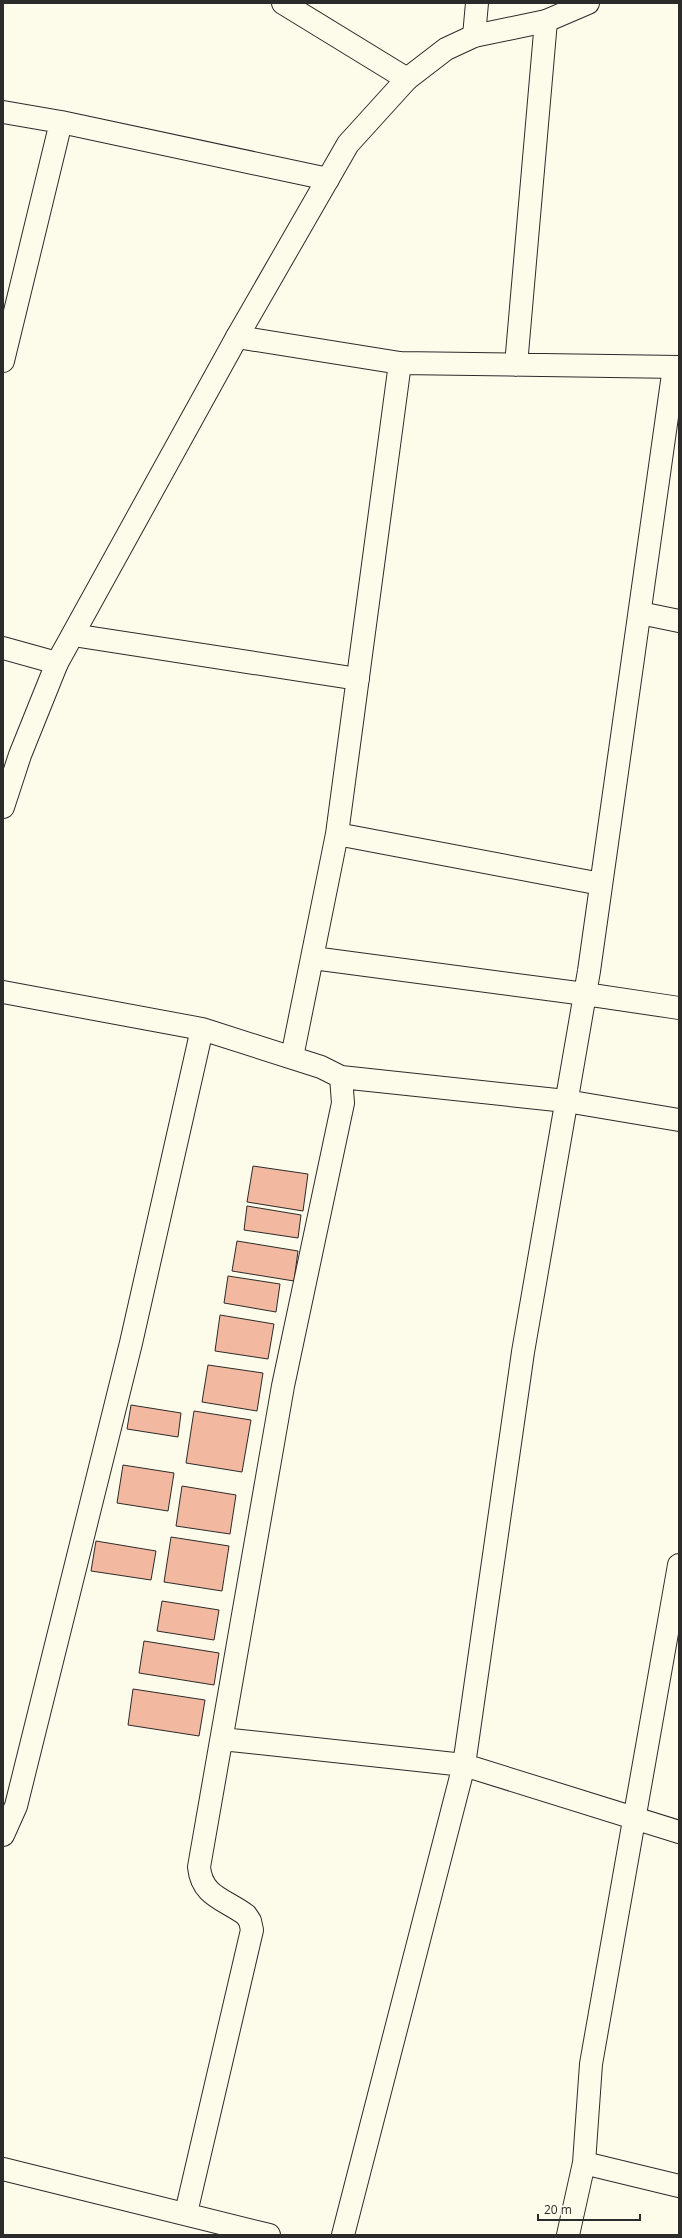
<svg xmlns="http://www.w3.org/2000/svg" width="682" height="2238" viewBox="0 0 682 2238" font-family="'Open Sans',sans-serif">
<rect width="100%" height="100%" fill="#fdfbea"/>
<!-- building -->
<path fill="#f2b8a0" stroke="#2b2b2b" d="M253 1166 308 1174 303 1211 247 1202Z
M247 1206 301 1215 298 1238 244 1230Z
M237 1241 298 1251 294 1281 232 1271Z
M228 1276 280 1284 276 1312 224 1303Z
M220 1315 274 1324 268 1359 215 1351Z
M208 1365 263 1373 257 1411 202 1402Z
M131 1405 181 1413 178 1437 127 1429Z
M194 1411 251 1420 242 1472 186 1463Z
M123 1465 174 1473 168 1511 117 1503Z
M182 1486 236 1495 230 1534 176 1526Z
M171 1537 229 1546 222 1591 164 1582Z
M96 1541 156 1551 151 1580 91 1571Z
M162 1601 219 1610 214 1640 157 1631Z
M144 1641 219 1653 214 1685 139 1673Z
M133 1689 205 1700 199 1736 128 1725Z"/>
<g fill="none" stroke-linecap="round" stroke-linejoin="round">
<defs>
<path id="minor" d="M283 3 407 79
M474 36 477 3
M3 112 61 122 3 361
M61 122 328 179
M237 337 400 363 679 367
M516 365 546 21
M640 613 679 621
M73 635 358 679
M3 648 57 663
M337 834 601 884
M313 958 585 994 679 1008
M3 992 202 1029 321 1067 341 1077 343 1103 283 1386 199 1867C202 1897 225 1899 246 1915L250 1921 252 1930 186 2213
M292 1057 337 834 400 363
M341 1077 566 1101 679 1120
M679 1565 591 2064 584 2163 679 2186
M222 1739 464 1765 679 1832
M3 1835 16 1806 131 1343 202 1029
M3 2169 269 2235
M343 2235 464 1765 523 1352 589 971 674 367
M568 2235 584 2163"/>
<path id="major" d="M3 807 20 755 57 663 237 337 348 144 407 79 446 49 474 36 546 21 588 3"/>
</defs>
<!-- minor casing -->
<use href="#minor" stroke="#2b2b2b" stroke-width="24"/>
<!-- major casing -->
<use href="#major" stroke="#2b2b2b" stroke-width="24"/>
<!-- minor -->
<use href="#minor" stroke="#fdfbea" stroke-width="22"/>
<!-- major -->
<use href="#major" stroke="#fdfbea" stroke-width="22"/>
</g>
<!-- border -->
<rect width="682" height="2238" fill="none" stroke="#2b2b2b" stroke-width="8"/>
<!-- scale -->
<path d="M538 2214v6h102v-6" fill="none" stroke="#2b2b2b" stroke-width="2"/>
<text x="544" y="2214" font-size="12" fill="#2b2b2b" stroke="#fdfbea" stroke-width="3" paint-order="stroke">20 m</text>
</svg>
